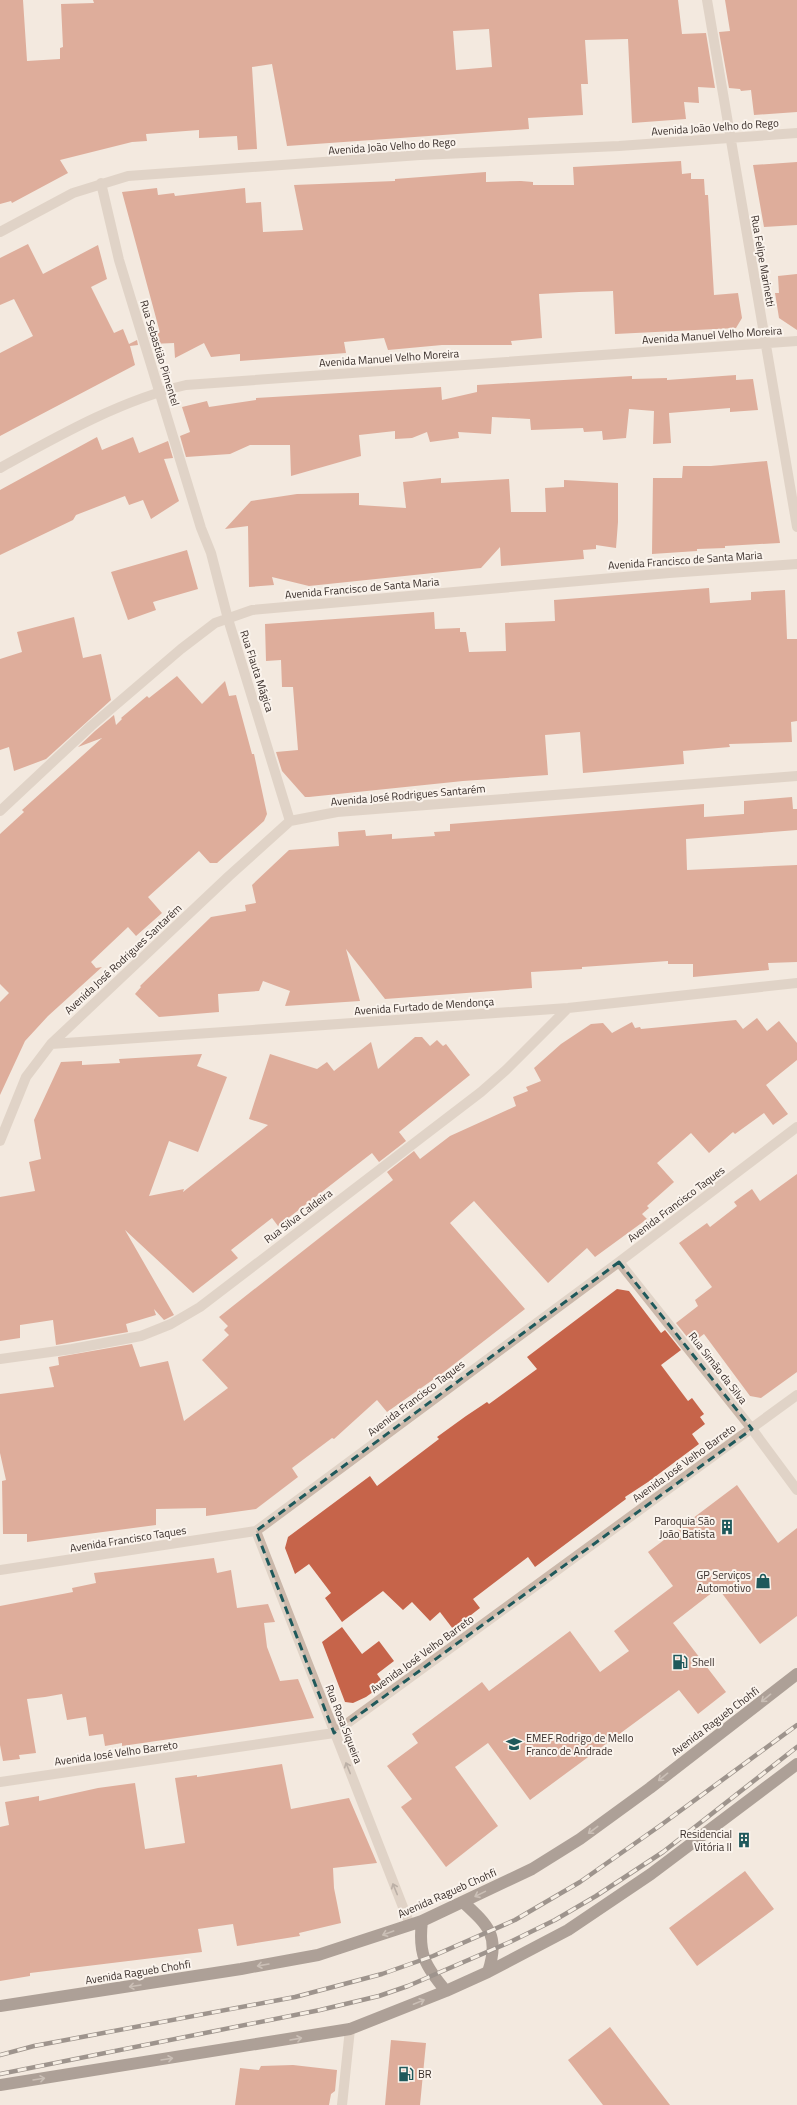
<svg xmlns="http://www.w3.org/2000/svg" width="797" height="2105" viewBox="0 0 797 2105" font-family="'Titillium Web',sans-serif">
<rect width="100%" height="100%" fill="#f3e9df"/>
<!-- building -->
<path fill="#c6644a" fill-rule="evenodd" d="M0 0H23L27 61 60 59V48L63 47 61 4 94 3 93 0H678L682 34 706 33 715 88 698 87 699 103 684 102 686 119 632 123 628 39 585 40 588 84H581L583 115 528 118 529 129 287 146 272 64 252 67 257 149 238 150 237 136 199 138V130L146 134 147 141 132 142 60 160 68 173 12 203 11 201 0 204ZM489 29 492 67 456 70 453 31Z
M725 0H797V112L754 115 751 90 741 91 740 89 729 88 719 32 730 31Z
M681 161 682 174 691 173V179H704L705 195H708L714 295 738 293 742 318 736 328 615 334 613 291 579 292 539 294 542 338 511 341 512 345H442L388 350 384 338 344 342 346 353 240 361V354L211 357 204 343 175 358 174 343 152 344 148 334 159 329 122 192 157 188 158 195 174 193 175 196 245 188 246 203 261 202 263 232 303 230 294 185 395 181V179L486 172V182L521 181 533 182V185H574L573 167Z
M797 162V225L764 227 753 165Z
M28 244 43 274 98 245 107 279 91 287 114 333 123 329 129 344 137 340 138 345 130 346 135 365 0 436V353L33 336 14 299 0 305V258Z
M797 274V330L779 318 775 293H779L778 276Z
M736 375V380L753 379 758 410 730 412V408L669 413 671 443 653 444 654 411 629 409 626 438 603 440 602 431 584 432 583 428 531 430 530 419 492 417 491 434 458 432 459 438 430 442 427 432 412 438 395 439V431L359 435 361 456 291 476 290 445H250L230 454 186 457 180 436 190 432 182 407 207 401 209 407 256 400V398L441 387 442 400 477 392V385L632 376V379L667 378V380Z
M97 437 102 450 133 437 139 453 168 441 173 458 164 459 179 501 151 519 143 500 129 505 125 496 76 515 73 520 0 555V490Z
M767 461 780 543 725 546V548L697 549V551L652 554 653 478H682L683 466H711Z
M441 478V483L509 479 511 512H546L545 488 564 487V480L618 483V522L616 548 596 545V549L583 550 584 559 501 566 500 547 481 568 309 586 272 577 274 585 249 587 248 526 225 529 251 501 297 494 359 493V505L406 508 403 482Z
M187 550 198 589 153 602 156 610 128 620 111 572Z
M709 588 710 603 751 600V592L785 590 787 639H797V721L791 722 792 742 729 744 730 747 683 751 684 764 583 773 580 732 545 735 548 775 463 781 309 797H305L282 771 276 752 298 750 293 687H282L281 660 266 661 265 624 434 612 435 629 460 628V632H466L469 652 506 651 505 623 555 621 554 600Z
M74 617 83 658 101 654 111 700 46 759 14 771 9 747 0 750V659L22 652 17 632Z
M177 676 202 704 225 681 229 696 236 695 252 754H254L267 814 264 821 217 863H210L199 851 148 897 162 913 136 936 128 927 91 962 96 968 102 967 48 1016 25 1041 0 1095V1002L9 993 0 984V834L24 812 22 810 102 738 78 747 95 731 114 715 116 725 122 719 121 718 147 696 149 698Z
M792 797 793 809H797V830L686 839 687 870 797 865V962L768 963 769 970 693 977V964H668V961L582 967V969L531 972 532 988 385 999 346 949 360 1001 285 1006 290 991 263 981 259 991 218 994 219 1012 159 1017 135 994 141 987 140 986 211 917 246 911 245 905 256 903 252 885 289 850 339 846 338 832 365 830 366 836 392 834V839L435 836 434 832 450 831V824L704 804V817L744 814V801Z
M757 1018 767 1031 779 1021 797 1043V1060L766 1085 788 1114 773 1125 764 1113 735 1134 733 1132 709 1153 691 1133 657 1163 674 1182 647 1206 649 1208 642 1214 647 1219 595 1257 587 1248 548 1283 474 1201 450 1223 525 1309 444 1372 387 1412 377 1400 334 1439 332 1438 292 1468 298 1477 256 1509 206 1516V1508L156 1509V1525L27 1542V1534H3L2 1481 6 1480 0 1453V1394L54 1387 49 1367 59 1365 58 1357 132 1344 140 1367 168 1361 184 1421 228 1388 202 1360 229 1335 224 1330 228 1326 219 1317 393 1180 387 1172 414 1151 420 1159 450 1136 516 1106 513 1097 528 1091 526 1087 541 1081 534 1068 561 1044 591 1024 603 1023 612 1033 632 1022 635 1028 640 1027 641 1029 736 1020 743 1029Z
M415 1037H422L430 1046 437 1040 443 1046 446 1044 470 1075 399 1132 406 1141 379 1162 372 1153 278 1226 272 1218 231 1250 238 1258 193 1293 125 1230 174 1315 164 1320 154 1309 156 1315 126 1324 128 1332 56 1345 53 1320 20 1325V1338L0 1341V1197L35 1191 29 1162 41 1159 34 1120 61 1062 82 1061V1065L120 1063 119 1059 202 1054 197 1066 227 1077 198 1152 169 1141 149 1196 184 1189 183 1192 268 1125 249 1119 270 1054 317 1069 327 1062 334 1071 371 1042 378 1069Z
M797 1174V1372L761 1398 750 1396 704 1334 692 1343 676 1323 698 1306 695 1300 712 1287 679 1243 707 1223 710 1227 737 1206 734 1202 752 1189 760 1201Z
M617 1289 629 1291 661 1333 665 1330 681 1350 661 1365 688 1401 692 1398 704 1414 700 1417 705 1424 692 1434 699 1444 648 1482 625 1497 626 1499 535 1567 528 1557 473 1599 480 1608 453 1629 440 1612 430 1621 412 1602 403 1610 383 1591 342 1622 325 1598 331 1593 309 1564 295 1574 285 1548 288 1537 370 1476 377 1486 439 1439 437 1437 466 1416 487 1402 489 1404 537 1369 527 1357Z
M737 1485 778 1543 797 1528V1616L760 1644 718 1588 673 1623 726 1692 698 1714 679 1690 530 1800 488 1743 455 1767 498 1826 446 1867 401 1807 412 1799 387 1766 418 1743 412 1734 482 1682 489 1691 570 1631 600 1672 629 1651 614 1631 673 1586 648 1552Z
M214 1558 217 1573 231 1570 237 1608 268 1604 275 1622 264 1623 267 1647 280 1681 298 1679 314 1718 122 1746V1743L105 1746 103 1734 89 1736 86 1717 67 1720 62 1694 45 1697 27 1699 36 1753 19 1755 20 1759 3 1761 0 1745V1606L73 1592 72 1588 96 1583 94 1573Z
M342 1627 362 1654 379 1641 394 1661 377 1674 384 1684 366 1697 353 1703 345 1702 322 1642Z
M282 1764 291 1809 349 1798 377 1863 333 1868 334 1888 341 1923 299 1933 300 1936 237 1946 233 1924 198 1929 202 1952 30 1973V1976L0 1981V1827L9 1825 5 1802 39 1796V1801L98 1788 135 1783 145 1849 185 1843 175 1778 197 1775V1777Z
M745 1871 774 1909 697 1966 669 1928Z
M610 2027 670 2105H603L568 2060Z
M391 2040 426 2043 420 2105H385Z
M293 2065 337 2070 335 2091 331 2094 329 2105H235L240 2068 259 2070 261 2066Z"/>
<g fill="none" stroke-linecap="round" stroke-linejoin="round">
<!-- minor -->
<path stroke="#cbb8aa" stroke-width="10" d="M707 0 797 527
M101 183 119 260 201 528 211 553 228 619 290 821
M0 232 73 193 128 176 420 155 619 146 797 133
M0 468C58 436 121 400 186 385L797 341
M0 811 91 726 181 649 215 623 252 610 669 573 797 564
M51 1044 568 1008 797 983
M0 1141 26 1077 51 1044 229 876 290 821 337 812 797 776
M619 1262 752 1429 797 1490
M0 1359 72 1349 141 1336 171 1324 200 1307 481 1092 506 1070 568 1008
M256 1531 410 1925
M0 1570 256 1531 619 1262 797 1127
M0 1782 334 1733 797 1395
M342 2105 350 2029"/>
<!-- highway -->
<path stroke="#5a4841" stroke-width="12" d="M463 1902C489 1926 500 1936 488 1972
M422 1921C418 1954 425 1966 446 1991
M0 2006 241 1969 318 1955 422 1921 532 1869 580 1839 650 1788 797 1674
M0 2085 350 2029 446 1991 488 1972 568 1930 651 1874 797 1764"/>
<defs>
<path id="rail" d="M0 2055 34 2046 295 1997 382 1974 433 1956 515 1920 580 1882 661 1825 797 1725
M0 2074 320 2010 379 1996 408 1986 510 1942 555 1920 596 1896 663 1852 797 1747"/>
</defs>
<!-- rail casing -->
<use href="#rail" stroke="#392e2a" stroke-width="4.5"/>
<!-- rail -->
<use href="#rail" stroke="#faf3ec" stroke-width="3" stroke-dasharray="9" stroke-linecap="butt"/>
</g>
<!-- one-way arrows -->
<defs><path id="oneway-shaft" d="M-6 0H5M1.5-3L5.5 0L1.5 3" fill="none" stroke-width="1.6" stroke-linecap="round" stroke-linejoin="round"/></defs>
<g stroke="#9a8c85">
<use href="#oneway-shaft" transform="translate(766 1698) rotate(141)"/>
<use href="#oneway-shaft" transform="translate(663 1777) rotate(141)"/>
<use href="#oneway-shaft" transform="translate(593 1830) rotate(143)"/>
<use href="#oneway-shaft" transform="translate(480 1894) rotate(154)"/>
<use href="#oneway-shaft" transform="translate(388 1933) rotate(160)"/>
<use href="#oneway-shaft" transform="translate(263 1965) rotate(170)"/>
<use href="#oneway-shaft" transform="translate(135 1986) rotate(171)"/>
<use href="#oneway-shaft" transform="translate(419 2002) rotate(-22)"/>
<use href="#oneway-shaft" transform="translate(296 2039) rotate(-10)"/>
<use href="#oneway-shaft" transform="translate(167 2059) rotate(-9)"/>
<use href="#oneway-shaft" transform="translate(39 2079) rotate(-9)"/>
</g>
<g stroke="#7b6c64">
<use href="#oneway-shaft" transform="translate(348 1768) rotate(-112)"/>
<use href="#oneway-shaft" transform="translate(395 1889) rotate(-112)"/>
</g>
<!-- marked area -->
<path d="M0 0H797V2105H0ZM619 1262 752 1429 334 1733 256 1531Z" fill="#f3e9df" fill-opacity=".55" fill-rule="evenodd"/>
<path fill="none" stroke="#1f595b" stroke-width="3" stroke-dasharray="8 5" stroke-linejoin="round" d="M619 1262 752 1429 334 1733 256 1531Z"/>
<!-- icons -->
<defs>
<symbol id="building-bare" viewBox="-9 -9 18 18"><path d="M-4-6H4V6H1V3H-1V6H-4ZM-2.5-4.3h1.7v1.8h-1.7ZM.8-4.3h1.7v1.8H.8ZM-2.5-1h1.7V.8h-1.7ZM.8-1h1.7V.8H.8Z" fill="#1f595b" stroke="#faf3ec" stroke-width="2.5" paint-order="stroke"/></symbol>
<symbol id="shop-bare" viewBox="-9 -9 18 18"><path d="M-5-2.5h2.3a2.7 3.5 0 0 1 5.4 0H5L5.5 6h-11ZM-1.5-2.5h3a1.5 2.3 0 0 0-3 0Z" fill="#1f595b" stroke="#faf3ec" stroke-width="2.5" paint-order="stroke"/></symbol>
<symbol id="fuel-bare" viewBox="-9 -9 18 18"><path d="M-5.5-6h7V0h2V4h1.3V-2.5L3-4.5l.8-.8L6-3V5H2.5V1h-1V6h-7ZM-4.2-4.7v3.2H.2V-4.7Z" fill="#1f595b" stroke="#faf3ec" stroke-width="2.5" paint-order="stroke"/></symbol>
<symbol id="school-bare" viewBox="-9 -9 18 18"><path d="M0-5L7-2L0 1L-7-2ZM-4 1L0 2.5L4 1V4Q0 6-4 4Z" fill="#1f595b" stroke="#faf3ec" stroke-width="2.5" paint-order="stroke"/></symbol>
</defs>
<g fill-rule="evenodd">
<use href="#building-bare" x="716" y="1516" width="22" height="22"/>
<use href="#shop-bare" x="752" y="1570" width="22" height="22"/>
<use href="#fuel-bare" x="669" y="1651" width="22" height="22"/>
<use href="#school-bare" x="503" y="1733" width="22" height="22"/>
<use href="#building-bare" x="733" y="1829" width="22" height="22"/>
<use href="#fuel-bare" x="395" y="2063" width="22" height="22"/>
</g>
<g text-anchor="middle" stroke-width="4" stroke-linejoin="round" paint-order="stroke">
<!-- street labels -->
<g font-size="11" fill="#392e2a" stroke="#faf3ec">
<text transform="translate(715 127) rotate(-4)" y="4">Avenida João Velho do Rego</text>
<text transform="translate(392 146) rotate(-4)" y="4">Avenida João Velho do Rego</text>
<text transform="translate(763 261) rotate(80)" y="4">Rua Felipe Marinetti</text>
<text transform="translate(712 335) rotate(-4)" y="4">Avenida Manuel Velho Moreira</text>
<text transform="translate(160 353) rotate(73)" y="4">Rua Sebastião Pimentel</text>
<text transform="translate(389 358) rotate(-4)" y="4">Avenida Manuel Velho Moreira</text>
<text transform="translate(685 560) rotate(-4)" y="4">Avenida Francisco de Santa Maria</text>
<text transform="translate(362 588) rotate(-5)" y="4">Avenida Francisco de Santa Maria</text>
<text transform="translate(257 671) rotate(72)" y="4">Rua Flauta Mágica</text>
<text transform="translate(408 795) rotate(-5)" y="4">Avenida José Rodrigues Santarém</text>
<text transform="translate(123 959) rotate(-43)" y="4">Avenida José Rodrigues Santarém</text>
<text transform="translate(424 1006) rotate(-4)" y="4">Avenida Furtado de Mendonça</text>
<text transform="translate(676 1204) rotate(-37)" y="4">Avenida Francisco Taques</text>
<text transform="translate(298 1216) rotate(-37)" y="4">Rua Silva Caldeira</text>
<text transform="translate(718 1368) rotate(52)" y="4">Rua Simão da Silva</text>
<text transform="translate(416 1398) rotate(-37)" y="4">Avenida Francisco Taques</text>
<text transform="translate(684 1463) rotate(-36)" y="4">Avenida José Velho Barreto</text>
<text transform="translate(128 1539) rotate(-9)" y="4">Avenida Francisco Taques</text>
<text transform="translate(422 1654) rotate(-36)" y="4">Avenida José Velho Barreto</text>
<text transform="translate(715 1721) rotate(-37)" y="4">Avenida Ragueb Chohfi</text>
<text transform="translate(344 1724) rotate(69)" y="4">Rua Rosa Siqueira</text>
<text transform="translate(116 1753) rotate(-8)" y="4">Avenida José Velho Barreto</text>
<text transform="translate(447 1893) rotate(-24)" y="4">Avenida Ragueb Chohfi</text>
<text transform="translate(138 1972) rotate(-9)" y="4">Avenida Ragueb Chohfi</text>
</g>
<!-- poi labels -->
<g font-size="11" fill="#392e2a" stroke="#faf3ec" text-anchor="end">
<text x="715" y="1525">Paroquia São<tspan x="715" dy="13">João Batista</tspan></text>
<text x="751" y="1579">GP Serviços<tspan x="751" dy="13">Automotivo</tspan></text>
<text x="692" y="1666" text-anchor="start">Shell</text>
<text x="526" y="1742" text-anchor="start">EMEF Rodrigo de Mello<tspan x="526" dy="13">Franco de Andrade</tspan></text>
<text x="732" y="1838">Residencial<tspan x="732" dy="13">Vitória II</tspan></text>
<text x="418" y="2078" text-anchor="start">BR</text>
</g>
</g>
</svg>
